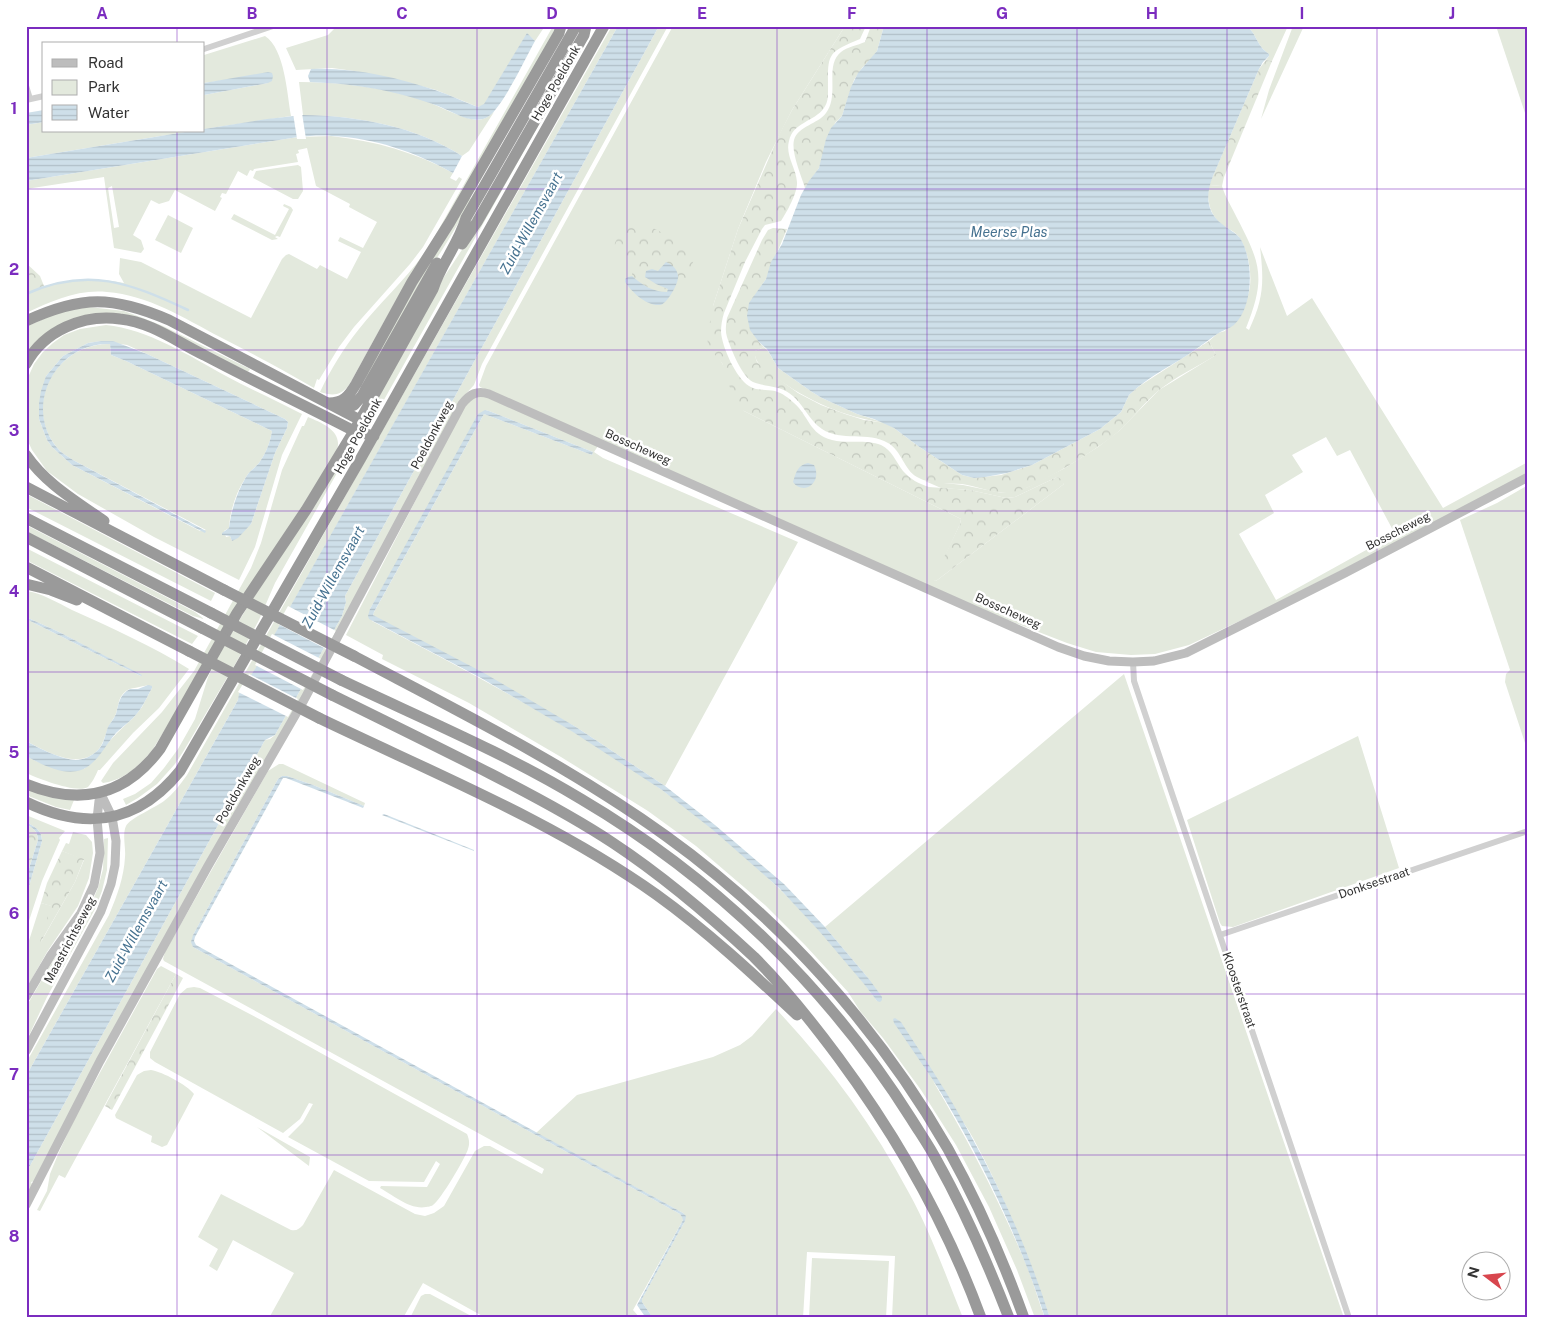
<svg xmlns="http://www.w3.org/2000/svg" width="1554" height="1344" viewBox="0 0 1554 1344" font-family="'Public Sans',sans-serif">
<defs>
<pattern id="forest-crowns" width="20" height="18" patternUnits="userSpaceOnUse" patternTransform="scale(1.25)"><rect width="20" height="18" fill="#e3e9dd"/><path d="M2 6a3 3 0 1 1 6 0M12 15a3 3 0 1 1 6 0" fill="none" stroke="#c3c8be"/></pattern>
<pattern id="water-rules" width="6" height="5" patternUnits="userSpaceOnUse" patternTransform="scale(1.25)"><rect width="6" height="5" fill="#cedfe9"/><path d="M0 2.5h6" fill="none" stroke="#b1c0c8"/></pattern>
</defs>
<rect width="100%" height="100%" fill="#fff"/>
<!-- green -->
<path fill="#e3e9dd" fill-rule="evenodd" d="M337 26H545L535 41 527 34 484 105 478 107 436 90 402 81 354 71 332 68 296 70 286 48 328 35Z
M553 26H557L484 159 398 297 349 385C341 396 332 396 320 392 331 369 343 349 359 329 382 300 411 275 431 243Z
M612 26H618L26 1076V1063L109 915C117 896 124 877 125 857 126 848 122 834 126 826 129 819 156 807 164 801 173 794 180 785 187 775Z
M659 26H668L482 364 474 385 463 397 339 629 36 1181 31 1182 33 1186 26 1199V1173L265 740 270 739 275 735 342 616 346 602 345 596Z
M673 26H845L792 110 766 162 738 229 713 306 718 357 722 363 744 411 961 519 960 524 934 580 936 581 1064 484 1057 477 1015 497 1006 498 970 490 941 488 925 481 963 485 1002 493 1013 492 1028 487 1065 468 1098 447 1119 431 1159 390 1216 355 1209 341 1218 333 1225 331C1230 323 1248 299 1249 291 1253 277 1248 246 1237 235 1233 230 1226 228 1221 224 1210 214 1206 200 1209 185L1222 186C1225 197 1232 207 1237 218 1261 264 1266 278 1246 328L1249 330C1264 298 1264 282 1260 247L1287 316 1312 298 1443 508 1528 462V474L1476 502 1265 609 1189 645 1155 654 1131 655 1096 652 1067 643 982 610 480 387 479 385 486 366ZM1326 437 1337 456 1350 450 1395 534 1276 600 1239 534 1274 513 1265 495 1303 472 1292 455Z
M1247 26H1288L1272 61 1266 60 1269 56V54C1256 45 1258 36 1247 26Z
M1293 26H1304L1261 119 1269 90Z
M1496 26H1528V122Z
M265 36C285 49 287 94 291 116L204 129V95L268 83 233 79 204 83V55Z
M586 41 376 414 370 410 444 277 477 227Z
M299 82C340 82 380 87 420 99 438 105 459 118 477 120 484 120 489 116 494 112L469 151 462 156C415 126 359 116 303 115Z
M44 122V131H191L26 158V125Z
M331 136C375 141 415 152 453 173L450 178 456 181 459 177 462 179 423 247 410 264 354 327 339 347 319 380 317 379 314 388C283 370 251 353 220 337 184 318 148 295 107 292 78 289 52 301 26 313V294C59 279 89 277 124 283L119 274 120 258 141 262 251 318 282 259 286 255 289 254 317 269 320 265 347 279 361 252 338 241 340 237 363 248 377 222 349 207 350 204 316 186 307 148 298 150 299 153 296 154 298 162 254 169 253 171 250 170 247 176 238 171 226 194 222 193 220 197 222 198 215 211 175 190 169 201 159 204 151 200 133 235 141 240 144 249 141 253 114 248 104 177 26 189V181L298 137ZM112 186 119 227 114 228 108 188Z
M298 165 301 167 303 191 298 199H293L253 178 256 171Z
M469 198 472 199C459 222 447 243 433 264L367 379 365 377 429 262Z
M284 204 291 207 293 210 280 237 277 236 275 237 278 239 272 240 231 219 234 214 275 235 289 209 283 206Z
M168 215 193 228 181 253 155 240Z
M89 307 124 311 143 318 163 326 250 369 248 372 161 329 90 316 26 358V327L59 312Z
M106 325C147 329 190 356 226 376 250 389 277 401 302 414L282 455 255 547 239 580 154 537 78 494 47 471 32 450 26 437V382L34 364 43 352 53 343 64 335 80 329ZM101 341 127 345 147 354 285 419 288 422 287 428 275 453 251 524 232 541 230 536 226 537 224 531 229 528C230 511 236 492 246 477 249 471 255 468 259 463 266 453 270 443 272 431L126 361 111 355 110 344C54 343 20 409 60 451 63 454 69 457 73 460L206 530 200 531 72 465 52 447 47 440 39 419 46 376 63 356 88 343Z
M764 347 768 351 778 368 812 392 822 398 857 414 885 423C844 417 808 401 775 377 767 371 753 363 755 351Z
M478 396 488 397 598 446 594 452 603 458 798 542 665 786 576 727 374 616 373 614 484 414 592 455 593 452 489 411 485 410 370 609 372 621C471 673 571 725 662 790 740 846 821 923 877 1001L869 979 825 927 1124 674 1344 1318H1050C1028 1256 1004 1195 973 1138 962 1118 946 1099 933 1081 968 1140 999 1200 1026 1264 1033 1281 1038 1300 1045 1318H1035L1017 1270 989 1207 956 1145 921 1090 883 1038 860 1011 848 992 805 945 765 905 696 846 648 811 561 757 469 703 382 659 383 655 346 635 464 407 469 400Z
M308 417C322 423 343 431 337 450L153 749C140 765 125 780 103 783L101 781 113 763 162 712 194 671 251 568 261 543 282 470 302 426H304Z
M343 456 346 457 275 583 259 620 237 661 183 752 175 764 157 784 138 798 126 805 123 799 135 794 151 783 164 768 178 749 195 719 208 677 218 656 242 616Z
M1528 485V752L1505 682 1506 674 1510 670 1460 520 1497 503Z
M26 494 215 593 211 601 26 507Z
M26 525 168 598 195 612 204 619 193 616 26 531Z
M26 548 198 636 192 644 26 560Z
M26 591C42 593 58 603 72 610 112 628 152 646 189 669L159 708 133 733 100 770H98C96 775 92 783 88 787 77 794 37 778 26 773V756L38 762 84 769 117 733 134 717 142 707 152 688 148 685C142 687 129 688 126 691 117 698 119 707 115 716 113 719 111 722 109 726 105 734 104 743 98 750 78 771 46 751 26 741V619L141 676V675L59 632 26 617Z
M1358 736 1399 868 1233 927 1222 926 1220 923 1187 820Z
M279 764H283L365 803 364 806 313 785 287 776H282L278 779 193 935V947L680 1214 683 1217V1220L633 1310 640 1318H486L423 1283 403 1318H269L294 1273 233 1240 217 1271 209 1266 218 1249 198 1237 221 1194 291 1230C297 1231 299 1229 303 1225L334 1170 415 1214 425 1216 434 1213 444 1206 475 1151 484 1146H490L542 1174 544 1169 164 961 163 959 165 952 268 771Z
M26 788C42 795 57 799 74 800L70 810 56 807 26 795Z
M26 815 65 831 59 838 60 840 42 881 26 930V897L42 841C42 830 35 827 26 822Z
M73 832 86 835 92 842 93 853 89 878 78 906 47 952 26 989V950L41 903 52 906 41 942 75 882 84 860 62 851 66 843 69 844Z
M108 838 107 870 102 891 95 909 47 997 26 1042V1007L58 952 89 909 98 888 103 869 104 839Z
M161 966 176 974 65 1178 59 1175 40 1211 37 1210 47 1191 50 1174 59 1152 75 1118 157 969Z
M194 987 200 988 263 1021 467 1134C469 1139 470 1143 468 1149 466 1157 440 1201 433 1205 433 1206 426 1207 426 1207 410 1210 393 1195 380 1188L381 1186 427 1187 440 1164 436 1161 424 1182 369 1181 288 1137 303 1122 313 1104 309 1103 300 1119 283 1133 155 1062 150 1058V1052L180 994 187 988Z
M776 1009C828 1064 873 1125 909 1193 931 1233 946 1276 963 1318H892L895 1256 807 1252 803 1318H653L642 1302V1299L685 1221V1216L683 1213 536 1133 577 1095 713 1057 740 1045 752 1036Z
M151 1070C163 1072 187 1085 194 1094L167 1145 162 1147 151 1142 152 1136 116 1118 115 1115 137 1075 144 1071Z
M257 1127 310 1157 309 1166Z
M812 1258 889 1261 886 1318H809Z
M425 1294H430L475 1318H410L421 1296Z"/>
<!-- forest -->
<path fill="url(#forest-crowns)" d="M845 26H866L860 39C826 53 828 54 828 90 828 97 828 102 824 108 814 122 793 122 789 141 785 155 796 168 797 182 798 192 787 212 781 221L765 225 762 229 745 262 724 313C722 319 721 326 721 332 722 347 736 378 749 386 756 391 766 389 775 391 782 393 789 398 794 403 809 416 809 434 832 440 847 444 866 439 881 445 892 450 896 462 903 471 910 479 919 484 929 487L970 490 1006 498 1015 497 1057 477 1061 479 1064 484 936 581 933 580 960 524 961 519 744 411 737 405 733 397 722 363 711 350 708 344 707 337 713 306 738 229 779 135 792 110Z
M871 26H884L877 51 872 58 862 68 854 80 842 116 835 123 819 168 805 188C801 175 791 152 794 140 798 126 818 124 826 113 840 94 824 66 841 52 847 47 858 45 865 42Z
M1266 60 1272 61 1224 177 1222 186 1209 185 1259 69Z
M632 223C654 223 671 240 690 250L694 248 697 251 686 281 674 300 671 295 678 280 662 265 658 271 646 272 645 277 656 284 668 289 667 292C653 292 642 285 632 276L633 266C629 262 623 262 618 259 605 250 623 228 632 223Z
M773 228 787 229 766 279 750 303 759 342 764 347 755 351V356L757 362 769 372 798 393 821 405 845 414 864 420 885 423 894 428 918 446 962 475 974 478 1001 475 1032 465 1100 429 1121 412 1129 395 1138 387 1209 341 1216 355C1197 367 1175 377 1158 391 1144 403 1132 419 1118 432 1101 447 1032 491 1010 493 994 494 977 486 962 484 947 483 930 485 917 477 904 470 902 451 888 443 868 431 841 442 822 429 808 420 803 402 789 393 778 385 765 387 753 382 742 377 731 349 727 337 725 331 726 325 727 318L762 240 768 230Z
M26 263 40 276 44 286 26 294Z
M26 824C33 828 38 831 38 840L26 878Z
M62 851 84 859 75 882 39 945 51 906 41 903 47 883Z
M176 974 183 978 112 1110 105 1106Z"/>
<!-- water -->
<path fill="url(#water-rules)" d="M618 26H659L345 596 346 602 342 616 275 735 265 740 26 1173V1076L238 700 239 694 255 669Z
M884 26H1247C1258 36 1256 45 1269 54V56L1263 62 1259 69 1213 176C1206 193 1205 211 1222 224 1228 229 1235 232 1240 238 1254 260 1254 306 1234 325 1229 329 1223 330 1217 334 1207 341 1197 349 1186 356 1170 366 1153 375 1138 387L1129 395 1121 412 1100 429 1032 465 1007 473 985 477 974 478 962 475 918 446 894 428 874 419 857 414 822 398 812 392 778 368 767 349 759 342 750 330 747 316 749 303 766 279 771 262 782 244 801 195 809 181 819 168 826 139 831 128 842 116 851 87 858 73 877 51Z
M527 33 535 41C525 59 503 106 489 116 474 127 452 111 438 106 394 90 357 84 310 82L308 76 311 69C352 67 396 77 435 90 450 95 464 102 478 107L484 104Z
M268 72 272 73 273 76 272 81 268 83 204 95V83Z
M44 110V122L26 125V113Z
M303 115C359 116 415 126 462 156L453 173C416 152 374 138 332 136 321 135 309 136 298 137L26 181V158L191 131H204V129L267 119Z
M666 262C673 265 677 269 678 276 679 283 667 304 660 305 646 306 632 292 625 282V279L628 277 632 276C642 285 653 292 667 292L668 289 656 284 645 277 646 271 652 269 658 271Z
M101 341H113L147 354 285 419 288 422 287 428 275 453 251 524 238 538 232 541 230 536 222 535V533L229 528C231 511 237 492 246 477 249 471 255 468 259 463 266 453 270 443 272 431L126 361 111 355 110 344C54 342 21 410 60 451 63 454 69 457 73 460L206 531 205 533 72 465 52 447 47 440 39 419V403L41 391 46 376 63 356 88 343Z
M485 410 489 411 593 452 592 455 484 414 374 612 373 615 484 673 576 727 665 786 715 825 784 884 825 927 869 979 882 997V1000L880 1002 877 1001 864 984 820 932 779 888 713 830 662 790 573 732 481 678 369 619 368 616 370 609 478 414Z
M808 463 814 465C823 483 803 496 793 482 796 472 798 465 808 463Z
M26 617 59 632 142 675 141 676 26 619Z
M148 685 152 686V688C146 699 142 709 133 718 128 723 121 728 116 733 107 743 101 756 91 764 72 781 45 766 26 756V741C38 748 63 760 76 760 83 760 92 756 97 751 104 745 105 735 108 727 110 723 114 719 116 714 119 703 119 695 130 689H138Z
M282 776H287L313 785 364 806 363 808 353 804 286 778H283L195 937 194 941 196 945 683 1213 686 1216 685 1221 642 1299V1302L653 1318H646L637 1305 683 1220 682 1217 680 1214 193 947 191 942 193 935 278 779Z
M384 814 474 850V851L382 815Z
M26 822C35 827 42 830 42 841L26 897V878L38 840C38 831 33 828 26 824Z
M895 1018 901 1022C925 1059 950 1096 971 1136 1003 1193 1030 1255 1050 1318H1045C1019 1237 978 1152 933 1080 920 1061 907 1042 894 1023L893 1019Z"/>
<!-- pier -->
<path fill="#fff" d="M293 113H302L306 139H297Z
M288 606 336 631 326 649 278 624Z
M272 634 321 659 303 690 255 665Z
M249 674 298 699 288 717 238 692Z"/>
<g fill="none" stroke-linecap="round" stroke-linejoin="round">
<!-- stream -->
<path stroke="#cedfe9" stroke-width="2.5" d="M26 294C88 266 130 283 188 310"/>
<!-- street -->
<path stroke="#d0d0d0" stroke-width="6" d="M204 49 273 26
M26 86 30 99
M26 100 44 96
M1133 662 1134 681 1349 1318
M1220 935 1528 831"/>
<!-- secondary -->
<path stroke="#bdbdbd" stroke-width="9" d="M26 997 51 955 81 913 94 885 100 853 97 819 100 792
M26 1051 101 911 111 884 115 865 116 841 112 817 100 792
M26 1205 100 1061 208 866 304 700 462 404C470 394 477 390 489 394L1058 647 1084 656 1109 661 1133 662 1154 661 1186 653 1345 573 1528 477"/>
<!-- highway -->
<path stroke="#9a9a9a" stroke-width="11" d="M462 244 477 222 584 35 586 26
M26 321C82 295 113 296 169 320L360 420 364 425
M26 364C44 330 84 314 120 319 151 322 177 342 204 355 253 381 304 405 354 431L374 436
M329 403C343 403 349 396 356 384L412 282 450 222 559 33 561 26
M341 410 354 405 362 396 437 263
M26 455C46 484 76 501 104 521
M26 487 224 590
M26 518 211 613
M26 537 202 628
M26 567 189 651
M26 584 51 590 77 600
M354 656C460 712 569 766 666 836 780 918 878 1027 948 1149 978 1203 1003 1260 1024 1318
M341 680C421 718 505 753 581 799 715 878 829 988 912 1120 920 1133 930 1147 937 1161 965 1211 988 1264 1009 1318
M332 695C385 721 438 747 491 774 532 795 574 817 613 843 663 876 710 916 754 957 785 988 812 1022 838 1057 898 1138 946 1222 981 1318
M319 718C433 773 553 821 657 895 707 931 752 973 797 1015
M26 784C80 806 125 796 160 749L237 613 306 510 354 431 433 289C441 264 459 243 466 218L576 26
M26 802C86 831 137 824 180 771L361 458 604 26"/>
<!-- highway-bridge -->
<path stroke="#9a9a9a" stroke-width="11" d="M224 590 354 656
M211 613 341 680
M202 628 332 695
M189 651 319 718"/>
</g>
<!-- grid -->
<path fill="none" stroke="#7b2cbf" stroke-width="1" stroke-opacity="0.55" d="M177 26V44M327 26V1318M477 26V1318M627 26V1318M777 26V1318M927 26V1318M1077 26V1318M1227 26V1318M1377 26V1318M177 131V1318M26 189H1528M26 350H1528M26 511H1528M26 672H1528M26 833H1528M26 994H1528M26 1155H1528"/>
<g text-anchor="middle" stroke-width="5" stroke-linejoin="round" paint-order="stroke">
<!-- street labels -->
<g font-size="12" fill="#333" stroke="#fff">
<text transform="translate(556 83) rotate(-60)" y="4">Hoge Poeldonk</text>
<text transform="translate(432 435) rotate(-62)" y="4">Poeldonkweg</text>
<text transform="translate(358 436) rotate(-61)" y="4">Hoge Poeldonk</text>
<text transform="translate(638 447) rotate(24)" y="4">Bosscheweg</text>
<text transform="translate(1398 531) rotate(-27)" y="4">Bosscheweg</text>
<text transform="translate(1008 611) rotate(24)" y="4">Bosscheweg</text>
<text transform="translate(238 790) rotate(-60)" y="4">Poeldonkweg</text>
<text transform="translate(1374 883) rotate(-19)" y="4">Donksestraat</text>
<text transform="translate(70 940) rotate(-62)" y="4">Maastrichtseweg</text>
<text transform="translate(1239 990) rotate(71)" y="4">Kloosterstraat</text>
</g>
<!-- water labels -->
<g font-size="14" font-style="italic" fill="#467290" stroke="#fff">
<text transform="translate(531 223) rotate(-61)" y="5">Zuid-Willemsvaart</text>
<text x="1009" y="237">Meerse Plas</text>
<text transform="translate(333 577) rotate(-61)" y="5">Zuid-Willemsvaart</text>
<text transform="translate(136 931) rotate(-61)" y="5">Zuid-Willemsvaart</text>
</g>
</g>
<!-- border -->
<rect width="1554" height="1344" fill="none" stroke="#ffffff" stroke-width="55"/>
<!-- legend -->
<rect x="42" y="42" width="162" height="90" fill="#ffffff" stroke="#adadad"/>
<rect x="52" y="59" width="25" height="8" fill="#bdbdbd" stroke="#adadad"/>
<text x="88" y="68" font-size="15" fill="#333333">Road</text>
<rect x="52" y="80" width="25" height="15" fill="#e3e9dd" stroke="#adadad"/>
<text x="88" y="92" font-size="15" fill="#333333">Park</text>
<rect x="52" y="105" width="25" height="15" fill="url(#water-rules)" stroke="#adadad"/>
<text x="88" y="118" font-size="15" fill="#333333">Water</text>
<!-- north arrow -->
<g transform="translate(1486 1276) rotate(286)"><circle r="24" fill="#ffffff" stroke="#adadad"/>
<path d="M0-4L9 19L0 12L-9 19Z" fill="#d8464e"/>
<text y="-8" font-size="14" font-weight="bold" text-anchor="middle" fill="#333333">N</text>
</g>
<rect x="28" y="28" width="1498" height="1288" fill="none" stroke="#7b2cbf" stroke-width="2"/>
<g font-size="16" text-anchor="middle" font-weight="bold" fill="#7b2cbf">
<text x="102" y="19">A</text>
<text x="252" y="19">B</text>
<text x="402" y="19">C</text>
<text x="552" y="19">D</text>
<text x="702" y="19">E</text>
<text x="852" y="19">F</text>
<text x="1002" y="19">G</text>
<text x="1152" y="19">H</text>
<text x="1302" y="19">I</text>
<text x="1452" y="19">J</text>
<text x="14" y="114">1</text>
<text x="14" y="275">2</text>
<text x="14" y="436">3</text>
<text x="14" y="597">4</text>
<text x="14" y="758">5</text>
<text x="14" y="919">6</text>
<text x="14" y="1080">7</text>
<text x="14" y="1242">8</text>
</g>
</svg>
